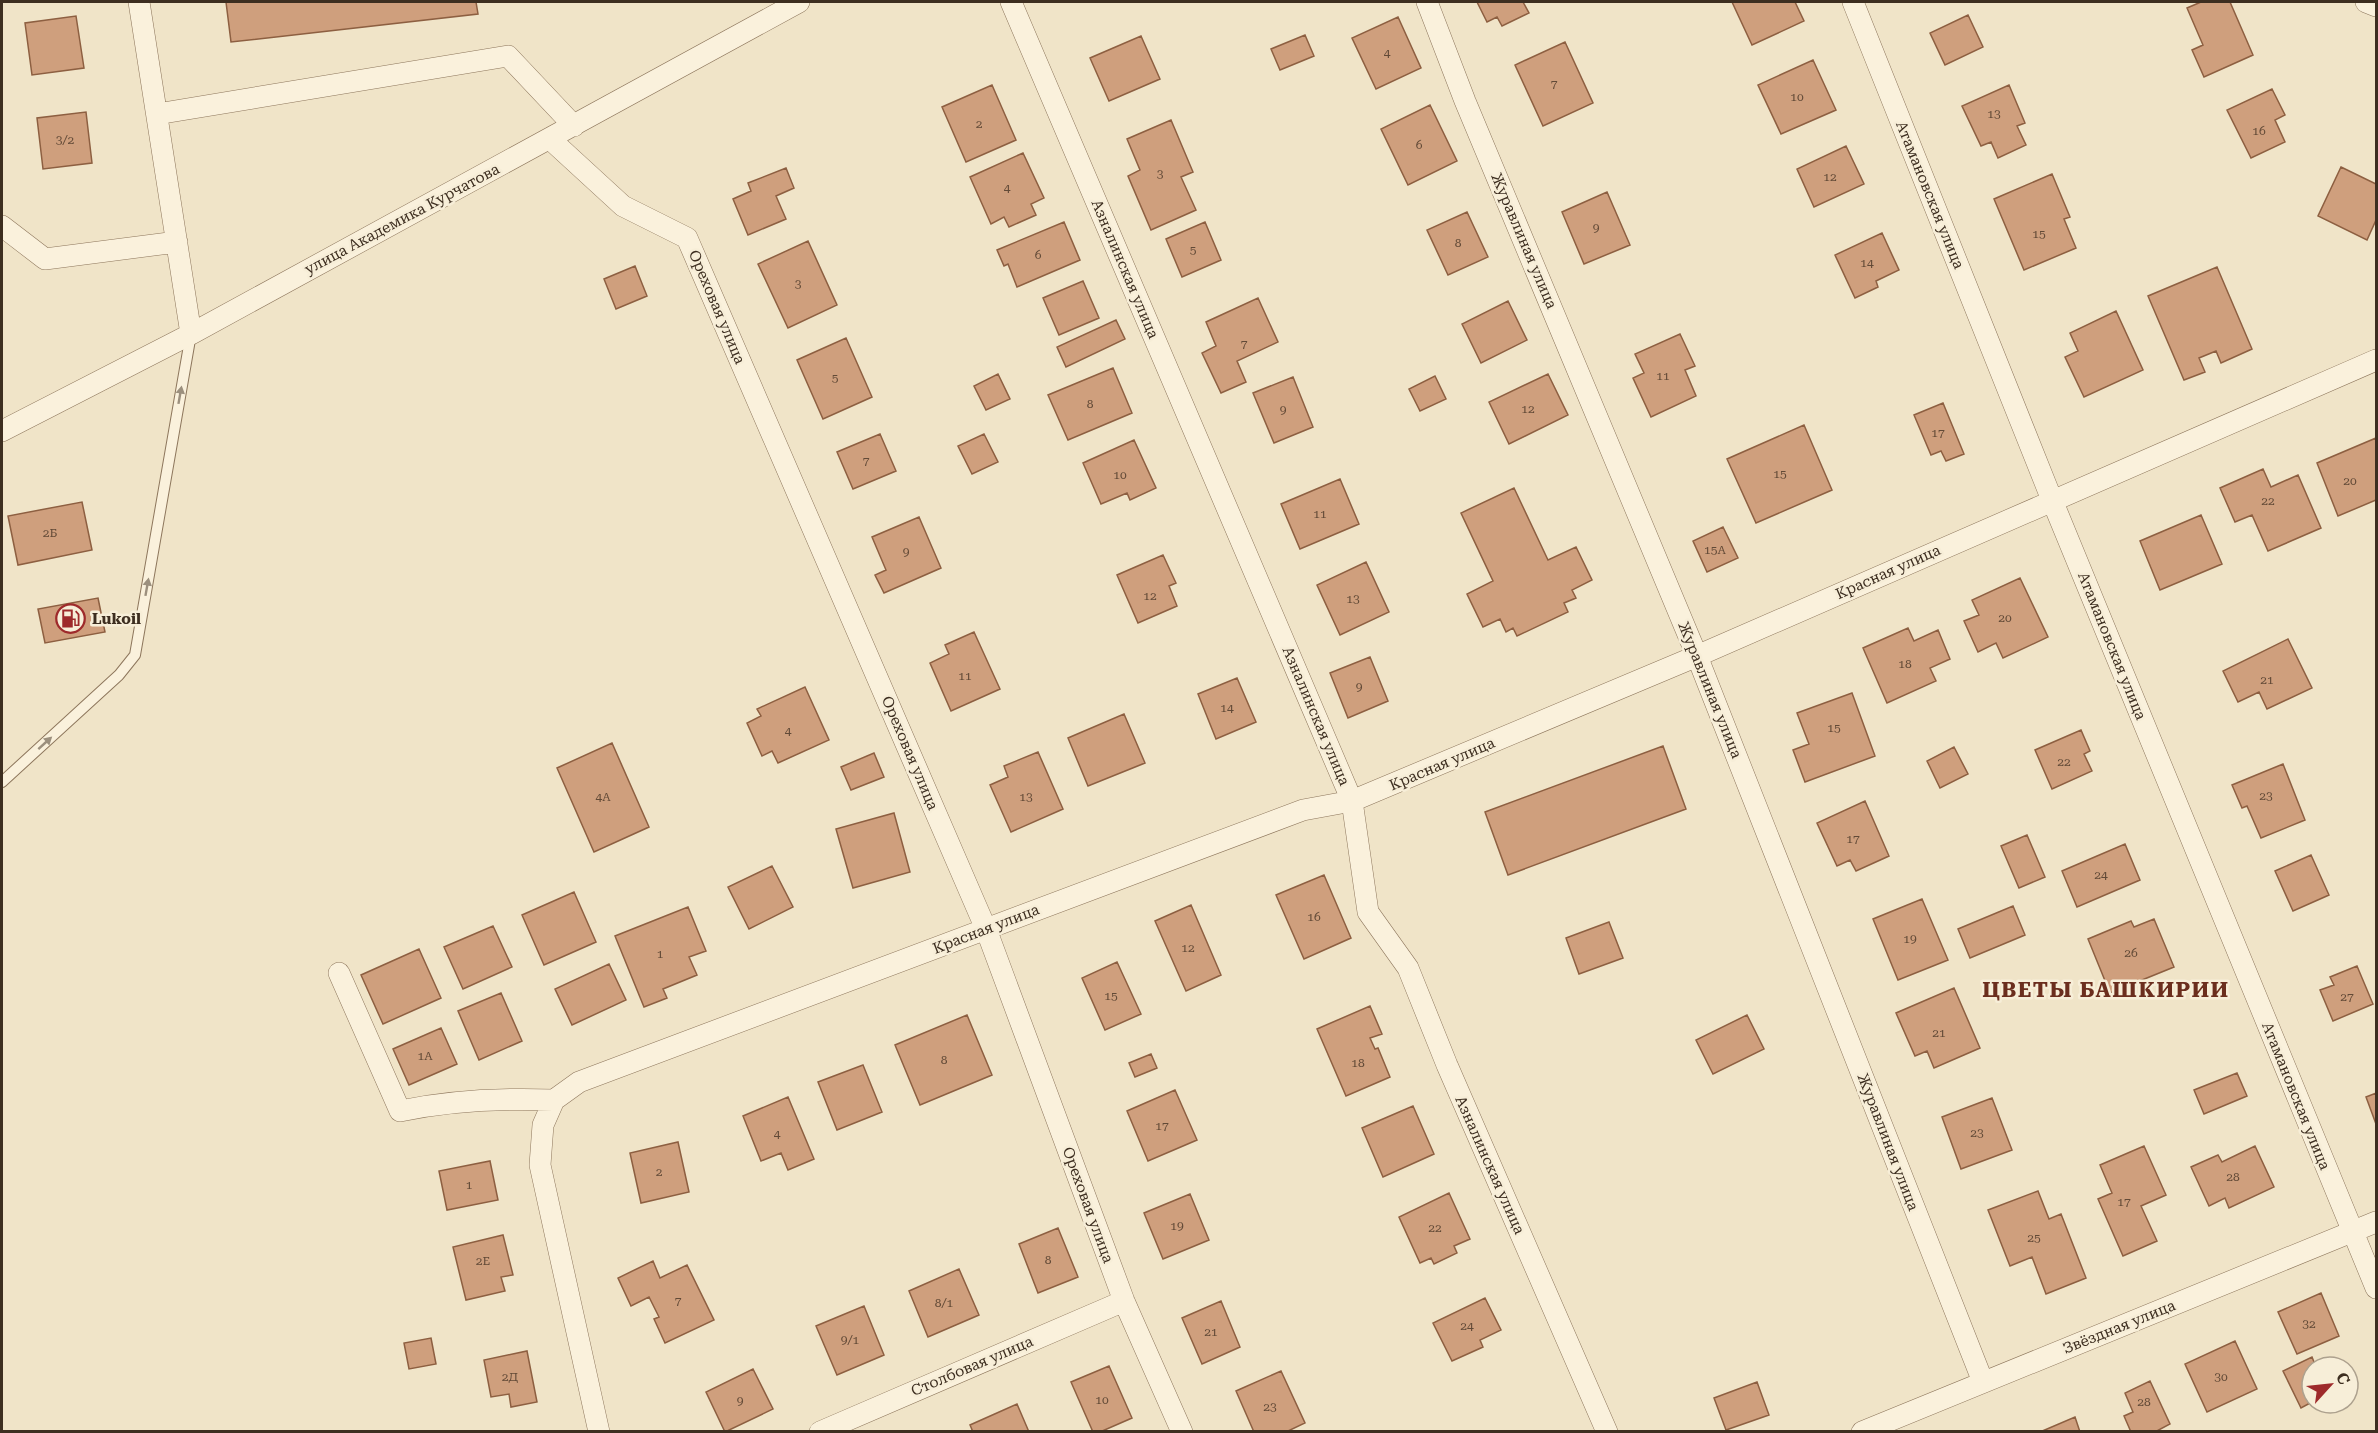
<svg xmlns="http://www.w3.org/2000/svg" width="2378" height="1433" viewBox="0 0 2378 1433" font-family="'Roboto Serif',serif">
<rect width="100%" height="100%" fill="#f0e4c8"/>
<!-- building -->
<path fill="#cf9f7d" stroke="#8d5f41" stroke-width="1.5" d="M226 2H476L478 14 231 42Z
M1477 2H1523L1529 13 1502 26 1497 17 1487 22Z
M1732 2H1795L1804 21 1752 45Z
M2201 2H2230L2253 55 2204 77 2192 50 2203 45 2187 8Z
M1968 15 1983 47 1945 65 1930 33Z
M76 16 84 68 32 75 25 23Z
M1398 17 1421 68 1376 89 1352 38Z
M1305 35 1314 56 1280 70 1271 49Z
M1141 36 1160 79 1109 101 1090 58Z
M1565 42 1593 103 1543 126 1515 65Z
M1813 60 1836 110 1781 134 1758 85Z
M992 85 1016 140 966 162 942 107Z
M2009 85 2025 123 2017 126 2026 145 1998 158 1991 142 1981 146 1962 106Z
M2272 89 2285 115 2275 120 2285 142 2251 158 2227 110Z
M1430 105 1457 161 1408 185 1381 129Z
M86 112 92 163 43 169 37 118Z
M1171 120 1193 172 1181 177 1196 210 1151 230 1128 176 1140 170 1127 139Z
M1846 146 1864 184 1814 207 1797 169Z
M1023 153 1044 198 1031 204 1036 215 1009 227 1004 217 991 224 970 177Z
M2341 167 2376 184V220L2367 240 2318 216Z
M786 168 794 188 776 196 786 219 748 235 733 199 751 191 748 183Z
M2052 174 2070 217 2064 219 2076 248 2024 270 1994 199Z
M1607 192 1630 245 1584 264 1562 212Z
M1467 212 1488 257 1448 275 1427 230Z
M1064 222 1080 260 1017 287 1008 264 1004 266 997 250Z
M1205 222 1221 260 1182 277 1166 239Z
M1882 233 1899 270 1876 281 1878 287 1855 298 1835 255Z
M808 241 837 305 788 328 758 264Z
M635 266 647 296 616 309 604 279Z
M2217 267 2252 349 2221 363 2216 351 2199 358 2205 372 2184 380 2148 296Z
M1083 281 1099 318 1059 335 1043 298Z
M1258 298 1278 342 1237 361 1246 382 1221 393 1202 353 1216 346 1206 322Z
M1508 301 1527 340 1481 363 1462 324Z
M2116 311 2143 370 2084 397 2065 357 2078 351 2070 333Z
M1116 320 1125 339 1066 367 1057 347Z
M1680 334 1695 366 1685 370 1696 396 1651 417 1633 378 1644 373 1635 354Z
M846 338 872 397 823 419 797 360Z
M1113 368 1132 413 1068 440 1048 395Z
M998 374 1010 399 986 410 974 386Z
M1548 374 1568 415 1509 444 1489 402Z
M1435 376 1446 399 1420 411 1409 389Z
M1293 377 1313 427 1274 443 1253 393Z
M1943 403 1964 454 1946 461 1941 451 1931 455 1914 415Z
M1804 425 1832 490 1756 523 1727 459Z
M880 434 896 471 853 489 837 452Z
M984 434 998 462 972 474 958 446Z
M2376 438V500L2338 516 2317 463Z
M1134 440 1156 488 1130 500 1127 493 1101 504 1083 463Z
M2263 469 2271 487 2298 475 2321 528 2268 551 2252 515 2235 522 2220 488Z
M1340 479 1359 524 1300 549 1281 504Z
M1514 488 1548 560 1576 547 1592 580 1572 590 1576 598 1564 603 1568 612 1517 636 1513 628 1506 632 1500 619 1483 627 1467 594 1493 581 1461 513Z
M82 502 92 550 18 565 8 516Z
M2201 515 2222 564 2160 590 2140 541Z
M919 517 941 568 884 593 875 575 886 570 872 537Z
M1723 527 1738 558 1707 572 1693 541Z
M1163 555 1176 583 1169 586 1177 606 1138 623 1117 575Z
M1366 562 1389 612 1340 635 1317 585Z
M2020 578 2048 637 2003 658 1996 643 1978 652 1964 621 1979 615 1972 600Z
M98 598 105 632 45 643 38 609Z
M1908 628 1914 641 1938 630 1950 659 1930 668 1936 681 1887 703 1863 648Z
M974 632 1000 689 951 711 930 663 949 654 945 645Z
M2288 639 2312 688 2267 709 2259 692 2238 702 2223 671Z
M1370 657 1388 701 1348 718 1330 673Z
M1237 678 1256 722 1216 739 1198 694Z
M805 687 829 740 778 763 772 751 762 756 747 723 761 716 757 709Z
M1852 693 1875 756 1805 782 1793 750 1809 744 1797 713Z
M1124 714 1145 763 1088 786 1068 738Z
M2081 730 2090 751 2084 754 2092 771 2052 789 2035 750Z
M612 743 649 827 594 852 557 768Z
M1663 746 1686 809 1508 875 1485 812Z
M1954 747 1968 774 1940 788 1927 761Z
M1038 752 1063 809 1011 832 990 785 1008 777 1004 766Z
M874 753 884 777 851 790 841 767Z
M2283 764 2305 820 2261 838 2247 806 2242 808 2232 785Z
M1865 801 1889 856 1856 871 1850 860 1837 866 1817 823Z
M894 813 910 872 853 888 836 829Z
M2027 835 2045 877 2019 888 2001 846Z
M2125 844 2140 880 2077 907 2062 871Z
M2311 855 2329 895 2293 911 2275 871Z
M772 866 793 907 749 929 728 887Z
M1324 875 1351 938 1304 959 1276 895Z
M574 892 596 942 544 965 522 915Z
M1922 899 1948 960 1898 980 1873 919Z
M1191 905 1221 975 1186 991 1155 921Z
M2013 906 2025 935 1970 958 1958 929Z
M688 907 706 951 689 957 697 975 663 989 667 998 644 1007 615 936Z
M2154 919 2174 967 2110 993 2088 939 2131 921 2134 927Z
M1609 922 1623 958 1579 974 1566 938Z
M493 926 512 967 463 989 444 947Z
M419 949 441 998 383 1024 361 975Z
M1117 962 1141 1014 1105 1030 1082 978Z
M609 964 626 1000 572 1025 555 989Z
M2357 966 2373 1004 2333 1021 2320 990 2334 985 2330 977Z
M1954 988 1980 1048 1934 1068 1927 1051 1915 1056 1896 1013Z
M501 993 522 1041 479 1060 458 1011Z
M1370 1006 1382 1034 1370 1038 1375 1049 1378 1048 1390 1077 1346 1096 1317 1029Z
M967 1015 992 1075 920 1105 895 1045Z
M1747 1015 1764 1049 1713 1074 1696 1040Z
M441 1028 457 1064 409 1085 393 1049Z
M1151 1054 1157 1068 1135 1077 1129 1063Z
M863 1065 882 1112 837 1130 818 1082Z
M2237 1073 2247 1096 2204 1114 2194 1090Z
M1175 1090 1197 1140 1148 1161 1127 1111Z
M2376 1093V1124L2366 1097Z
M788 1097 814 1159 788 1170 781 1153 761 1161 743 1116Z
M1992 1098 2012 1150 1961 1169 1942 1117Z
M1413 1106 1434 1154 1383 1177 1362 1128Z
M678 1142 689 1192 641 1203 630 1153Z
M2144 1146 2166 1195 2141 1206 2157 1241 2123 1256 2098 1199 2112 1193 2100 1165Z
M2255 1146 2274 1187 2229 1208 2225 1198 2209 1206 2191 1167 2218 1155 2222 1162Z
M490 1161 498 1200 447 1210 439 1171Z
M2038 1191 2049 1219 2061 1214 2086 1278 2046 1294 2032 1257 2010 1266 1988 1210Z
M1449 1193 1470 1239 1454 1246 1457 1253 1434 1264 1431 1258 1420 1263 1399 1217Z
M1190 1194 1209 1240 1163 1259 1144 1213Z
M1058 1228 1078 1277 1038 1293 1019 1244Z
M503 1235 513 1275 501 1277 505 1291 466 1300 453 1247Z
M653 1261 660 1278 687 1265 714 1320 665 1343 654 1319 659 1317 649 1297 631 1306 618 1278Z
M959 1269 979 1315 928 1337 909 1291Z
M2321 1293 2339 1336 2297 1354 2278 1312Z
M1485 1298 1501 1330 1480 1340 1483 1347 1452 1361 1433 1323Z
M1221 1301 1240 1347 1202 1364 1182 1318Z
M864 1306 884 1355 837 1375 816 1326Z
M431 1338 436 1364 409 1369 404 1343Z
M2235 1341 2257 1389 2207 1412 2185 1364Z
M527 1351 537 1402 511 1407 509 1394 491 1397 484 1360Z
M2312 1357 2316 1367H2312V1402L2301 1408 2283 1371Z
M1109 1366 1132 1418 1100 1432H1093L1071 1382Z
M753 1369 773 1409 725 1432 706 1392Z
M1281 1371 1305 1423 1286 1432H1254L1236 1391Z
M2150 1381 2170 1424 2155 1432H2131L2124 1416 2133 1412 2125 1393Z
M1757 1382 1769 1415 1726 1430 1714 1398Z
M1017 1404 1029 1432H973L970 1425Z
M2075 1417 2080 1432H2040Z"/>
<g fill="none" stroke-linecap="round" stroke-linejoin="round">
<defs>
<path id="lane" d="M2 782 119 675 135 655 191 334"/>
<path id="street" d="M139 2 191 334
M1011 2 1352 801 1368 912 1408 968 1447 1065 1607 1432
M1427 2 1465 101 1697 656 1983 1382
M1853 2 2052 500 2376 1288
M2366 2 2376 6
M157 114 508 56 574 126
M550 139 623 206 687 238 986 929 1124 1301 1182 1432
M2 226 45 259 177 242
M2 431 191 334 799 2
M339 973 400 1111C452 1100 501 1098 554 1100
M599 1432 540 1165 543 1125 554 1100 579 1082 1303 810 1352 801 1697 656 2376 360
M820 1432 1124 1301
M1862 1432 2376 1222"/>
</defs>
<!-- lane casing -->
<use href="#lane" stroke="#8d765c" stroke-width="12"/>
<!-- street casing -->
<use href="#street" stroke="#8d765c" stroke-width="22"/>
<!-- lane -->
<use href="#lane" stroke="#faf1dc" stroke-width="10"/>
<!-- street -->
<use href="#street" stroke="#faf1dc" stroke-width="21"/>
</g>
<!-- one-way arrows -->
<defs><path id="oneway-solid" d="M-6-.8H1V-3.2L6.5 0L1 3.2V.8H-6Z" transform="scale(1.5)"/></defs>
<g fill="#9c907e">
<use href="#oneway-solid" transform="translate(180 395) rotate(-80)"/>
<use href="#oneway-solid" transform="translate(147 587) rotate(-80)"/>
<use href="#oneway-solid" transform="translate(45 743) rotate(-42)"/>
</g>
<!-- icons -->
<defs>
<symbol id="fuel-ring" viewBox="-11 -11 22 22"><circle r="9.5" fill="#f7eed8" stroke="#9e2a2b" stroke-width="1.5"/><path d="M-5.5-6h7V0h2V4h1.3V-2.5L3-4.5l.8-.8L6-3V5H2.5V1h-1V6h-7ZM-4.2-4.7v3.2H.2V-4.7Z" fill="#9e2a2b"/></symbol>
</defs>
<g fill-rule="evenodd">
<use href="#fuel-ring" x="54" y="602" width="33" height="33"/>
</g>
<g text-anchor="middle" stroke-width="5" stroke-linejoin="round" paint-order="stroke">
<!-- number labels -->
<g font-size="12" fill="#624a37">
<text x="1387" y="57">4</text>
<text x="1554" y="88">7</text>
<text x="1797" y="101">10</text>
<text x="1994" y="118">13</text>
<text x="979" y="128">2</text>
<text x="2259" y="135">16</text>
<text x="65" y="144">3/2</text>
<text x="1419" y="149">6</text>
<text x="1160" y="178">3</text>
<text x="1830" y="181">12</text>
<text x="1007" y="192">4</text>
<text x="1596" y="232">9</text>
<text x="2039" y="238">15</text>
<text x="1458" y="247">8</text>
<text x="1193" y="254">5</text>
<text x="1038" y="259">6</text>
<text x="1867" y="267">14</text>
<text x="798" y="288">3</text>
<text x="1244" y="348">7</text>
<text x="1663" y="380">11</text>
<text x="835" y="382">5</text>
<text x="1090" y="408">8</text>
<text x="1528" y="413">12</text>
<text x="1283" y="414">9</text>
<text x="1938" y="437">17</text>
<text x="866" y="465">7</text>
<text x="1780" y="478">15</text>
<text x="1120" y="479">10</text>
<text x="2350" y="485">20</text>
<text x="2268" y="505">22</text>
<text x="1320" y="518">11</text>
<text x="50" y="537">2Б</text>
<text x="1715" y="554">15А</text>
<text x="906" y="556">9</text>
<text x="1150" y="600">12</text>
<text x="1353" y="603">13</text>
<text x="2005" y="622">20</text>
<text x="1905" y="668">18</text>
<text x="965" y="680">11</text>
<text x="2267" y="684">21</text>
<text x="1359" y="691">9</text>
<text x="1227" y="712">14</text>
<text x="1834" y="732">15</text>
<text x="788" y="735">4</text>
<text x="2064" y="766">22</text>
<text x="2266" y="800">23</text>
<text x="603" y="801">4А</text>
<text x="1026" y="801">13</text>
<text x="1853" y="843">17</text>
<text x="2101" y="879">24</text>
<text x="1314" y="921">16</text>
<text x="1910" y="943">19</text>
<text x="1188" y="952">12</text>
<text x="2131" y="957">26</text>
<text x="660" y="958">1</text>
<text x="1111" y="1000">15</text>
<text x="2347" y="1001">27</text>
<text x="1939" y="1037">21</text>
<text x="425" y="1060">1А</text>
<text x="944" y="1064">8</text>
<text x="1358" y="1067">18</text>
<text x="1162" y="1130">17</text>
<text x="1977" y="1137">23</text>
<text x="777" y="1138">4</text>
<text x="659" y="1176">2</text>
<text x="2233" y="1181">28</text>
<text x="469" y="1189">1</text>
<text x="2124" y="1206">17</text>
<text x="1177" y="1230">19</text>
<text x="1435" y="1232">22</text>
<text x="2034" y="1242">25</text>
<text x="1048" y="1264">8</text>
<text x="483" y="1265">2Е</text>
<text x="678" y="1305">7</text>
<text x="944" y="1307">8/1</text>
<text x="2309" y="1328">32</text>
<text x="1467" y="1330">24</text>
<text x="1211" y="1336">21</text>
<text x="850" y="1344">9/1</text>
<text x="510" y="1381">2Д</text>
<text x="2221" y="1381">30</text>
<text x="1102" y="1404">10</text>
<text x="740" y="1405">9</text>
<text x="2144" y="1406">28</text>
<text x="1270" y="1411">23</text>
</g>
<!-- street labels -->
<g font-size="15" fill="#3d2e20" stroke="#f7eed8">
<text transform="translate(1930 195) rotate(68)" y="5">Атамановская улица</text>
<text transform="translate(402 219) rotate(-28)" y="5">улица Академика Курчатова</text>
<text transform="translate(1524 241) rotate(67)" y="5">Журавлиная улица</text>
<text transform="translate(1125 269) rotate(67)" y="5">Азналинская улица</text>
<text transform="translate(717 307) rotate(67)" y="5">Ореховая улица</text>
<text transform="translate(1888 572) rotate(-24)" y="5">Красная улица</text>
<text transform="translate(2112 646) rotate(68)" y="5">Атамановская улица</text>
<text transform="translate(1710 690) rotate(68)" y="5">Журавлиная улица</text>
<text transform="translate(1316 716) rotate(67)" y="5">Азналинская улица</text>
<text transform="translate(910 753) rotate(67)" y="5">Ореховая улица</text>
<text transform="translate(1442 764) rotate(-23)" y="5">Красная улица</text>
<text transform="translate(986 929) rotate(-21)" y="5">Красная улица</text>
<text transform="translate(2296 1096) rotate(68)" y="5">Атамановская улица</text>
<text transform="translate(1888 1142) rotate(69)" y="5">Журавлиная улица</text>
<text transform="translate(1490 1165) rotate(66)" y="5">Азналинская улица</text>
<text transform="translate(1088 1205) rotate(70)" y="5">Ореховая улица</text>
<text transform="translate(2119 1327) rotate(-22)" y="5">Звёздная улица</text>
<text transform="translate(972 1366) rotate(-23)" y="5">Столбовая улица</text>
</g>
<!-- poi labels -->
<g font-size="15" font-weight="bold" fill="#3d2e20" stroke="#f7eed8" text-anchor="start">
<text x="92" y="624">Lukoil</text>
</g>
<!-- district labels -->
<g font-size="21" font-weight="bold" letter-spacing="1.5" fill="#6b2e1e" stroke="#f7eed8">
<text x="2106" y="997">ЦВЕТЫ БАШКИРИИ</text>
</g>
</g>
<!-- border -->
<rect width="2378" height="1433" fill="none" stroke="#3d2e20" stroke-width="6"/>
<!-- north arrow -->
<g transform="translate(2330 1385) rotate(63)"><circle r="28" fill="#f7eed8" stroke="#ada18e" stroke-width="1.5"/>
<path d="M0-4.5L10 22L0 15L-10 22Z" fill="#9e2a2b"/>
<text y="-9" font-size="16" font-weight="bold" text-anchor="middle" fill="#3d2e20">С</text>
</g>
</svg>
